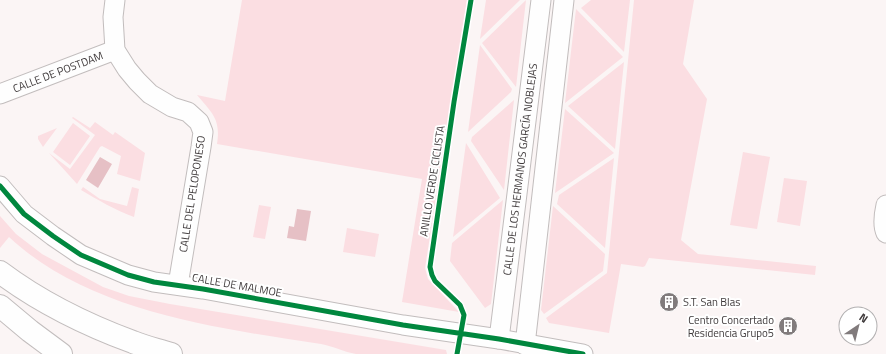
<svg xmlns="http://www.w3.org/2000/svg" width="886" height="354" viewBox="0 0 886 354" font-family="'Titillium Web',sans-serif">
<rect width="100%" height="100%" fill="#fbf5f5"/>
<!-- green -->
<path fill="#fbdee2" d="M242 0H467L425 268 428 279 459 312 402 302 422 179 217 144C221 119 212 113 197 95L225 101Z
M486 0H520L480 39Z
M526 0 516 87 482 43Z
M591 0H630L624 52 581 8Z
M634 0H694L683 64 707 99 681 240 698 254 816 266 815 275 649 258 645 266 643 267 621 264 609 333 549 323 546 318 607 273Z
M576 9 623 57 565 103Z
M480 45 512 89 511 92 468 132Z
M624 62 615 149 568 106Z
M514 100 504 190 471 141 472 137Z
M565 109 614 153 555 193Z
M73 117 90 128 95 122 113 135 115 132 145 153 140 181 117 174 121 156 102 146 100 147 77 184 49 153 70 169 95 135 72 118Z
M73 123 90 136 70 165 53 152Z
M57 128 43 147 38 139V136Z
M466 143 500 198 453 237Z
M743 152 770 157 757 229 730 225Z
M614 158 605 248 557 204 559 195Z
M784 178 807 181 800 226 777 222Z
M83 187 100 199 127 206 132 187 139 189 134 217C115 210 98 200 81 190Z
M503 200 491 304 485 308 450 261 452 243Z
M259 205 271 207 265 239 253 237Z
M553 206 605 254 603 271 544 314 541 310Z
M0 216 16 234 42 254 103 287 129 296 170 304 446 350 447 354C426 354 405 354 383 354 375 354 365 354 356 354 344 352 333 346 321 344 217 328 89 312 9 237L0 248Z
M347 228 379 234 375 257 343 252Z"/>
<!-- water -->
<path fill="#e6c0c5" d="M100 157 112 164 98 188 86 180Z
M297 209 311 211 306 241 287 238 289 226 294 227Z"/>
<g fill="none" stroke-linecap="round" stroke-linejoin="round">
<defs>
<g id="minor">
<path d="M115 0 113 17 115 50 127 69 137 81 150 94 172 107 188 112 199 122 203 132 201 147 178 285"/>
<path id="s1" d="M0 94 115 50"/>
<path d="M0 186 24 214 53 236 81 255 128 275 154 282 203 289 403 325 499 339 583 354"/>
<path d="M886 205C884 214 882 225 886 233"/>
<path id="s2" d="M499 339 541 0"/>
<path d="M525 345 564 0"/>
</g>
<path id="highway" d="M0 272C40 302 87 325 133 342 145 347 159 350 171 354
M0 306 30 331 61 354"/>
</defs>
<!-- minor casing -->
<use href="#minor" stroke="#c2bdbd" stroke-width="21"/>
<!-- highway casing -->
<use href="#highway" stroke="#c2bdbd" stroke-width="24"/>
<!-- minor -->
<use href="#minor" stroke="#fefefe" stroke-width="19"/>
<!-- highway -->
<use href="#highway" stroke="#fefefe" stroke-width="22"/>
<defs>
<path id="cycleway" d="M0 186 24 214 53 236 81 255 128 275 154 282 203 289 403 325 499 339 583 354
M457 354 464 315 460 305 435 281 432 275 430 267 454 102 471 0"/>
</defs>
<!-- cycleway casing -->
<use href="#cycleway" stroke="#fff" stroke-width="8"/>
<!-- cycleway -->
<use href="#cycleway" stroke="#00873e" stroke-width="5"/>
</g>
<!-- icons -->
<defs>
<symbol id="building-disc" viewBox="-11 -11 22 22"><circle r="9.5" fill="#817b7c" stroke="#fff"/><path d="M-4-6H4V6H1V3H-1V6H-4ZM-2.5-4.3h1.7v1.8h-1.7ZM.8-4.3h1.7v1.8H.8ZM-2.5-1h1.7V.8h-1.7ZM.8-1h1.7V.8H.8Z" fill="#fff"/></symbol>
</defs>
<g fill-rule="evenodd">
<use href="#building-disc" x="658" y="291" width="22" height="22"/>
<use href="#building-disc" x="777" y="315" width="22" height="22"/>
</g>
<g text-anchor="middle" stroke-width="4" stroke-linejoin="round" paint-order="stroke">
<!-- street labels -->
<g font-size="11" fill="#3f3a3b" stroke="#fff">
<text dy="4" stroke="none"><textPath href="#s1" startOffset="62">CALLE DE POSTDAM</textPath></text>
<text dy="4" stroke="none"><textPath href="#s2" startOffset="171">CALLE DE LOS HERMANOS GARCÍA NOBLEJAS</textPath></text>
<text transform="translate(432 181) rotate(-81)" y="4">ANILLO VERDE CICLISTA</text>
<text transform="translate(192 194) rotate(-81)" y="4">CALLE DEL PELOPONESO</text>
<text transform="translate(237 285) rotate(10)" y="4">CALLE DE MALMOE</text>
</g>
<!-- poi labels -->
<g font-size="11" fill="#3f3a3b" stroke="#fff" text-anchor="start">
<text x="683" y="306">S.T. San Blas</text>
<text x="774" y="324" text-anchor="end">Centro Concertado<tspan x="774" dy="13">Residencia Grupo5</tspan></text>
</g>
</g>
<!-- north arrow -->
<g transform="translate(858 326) rotate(35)"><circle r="19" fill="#ffffff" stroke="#b2b0b1"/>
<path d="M0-3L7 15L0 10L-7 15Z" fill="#817b7c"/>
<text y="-6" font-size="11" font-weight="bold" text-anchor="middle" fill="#3f3a3b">N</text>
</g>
</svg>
